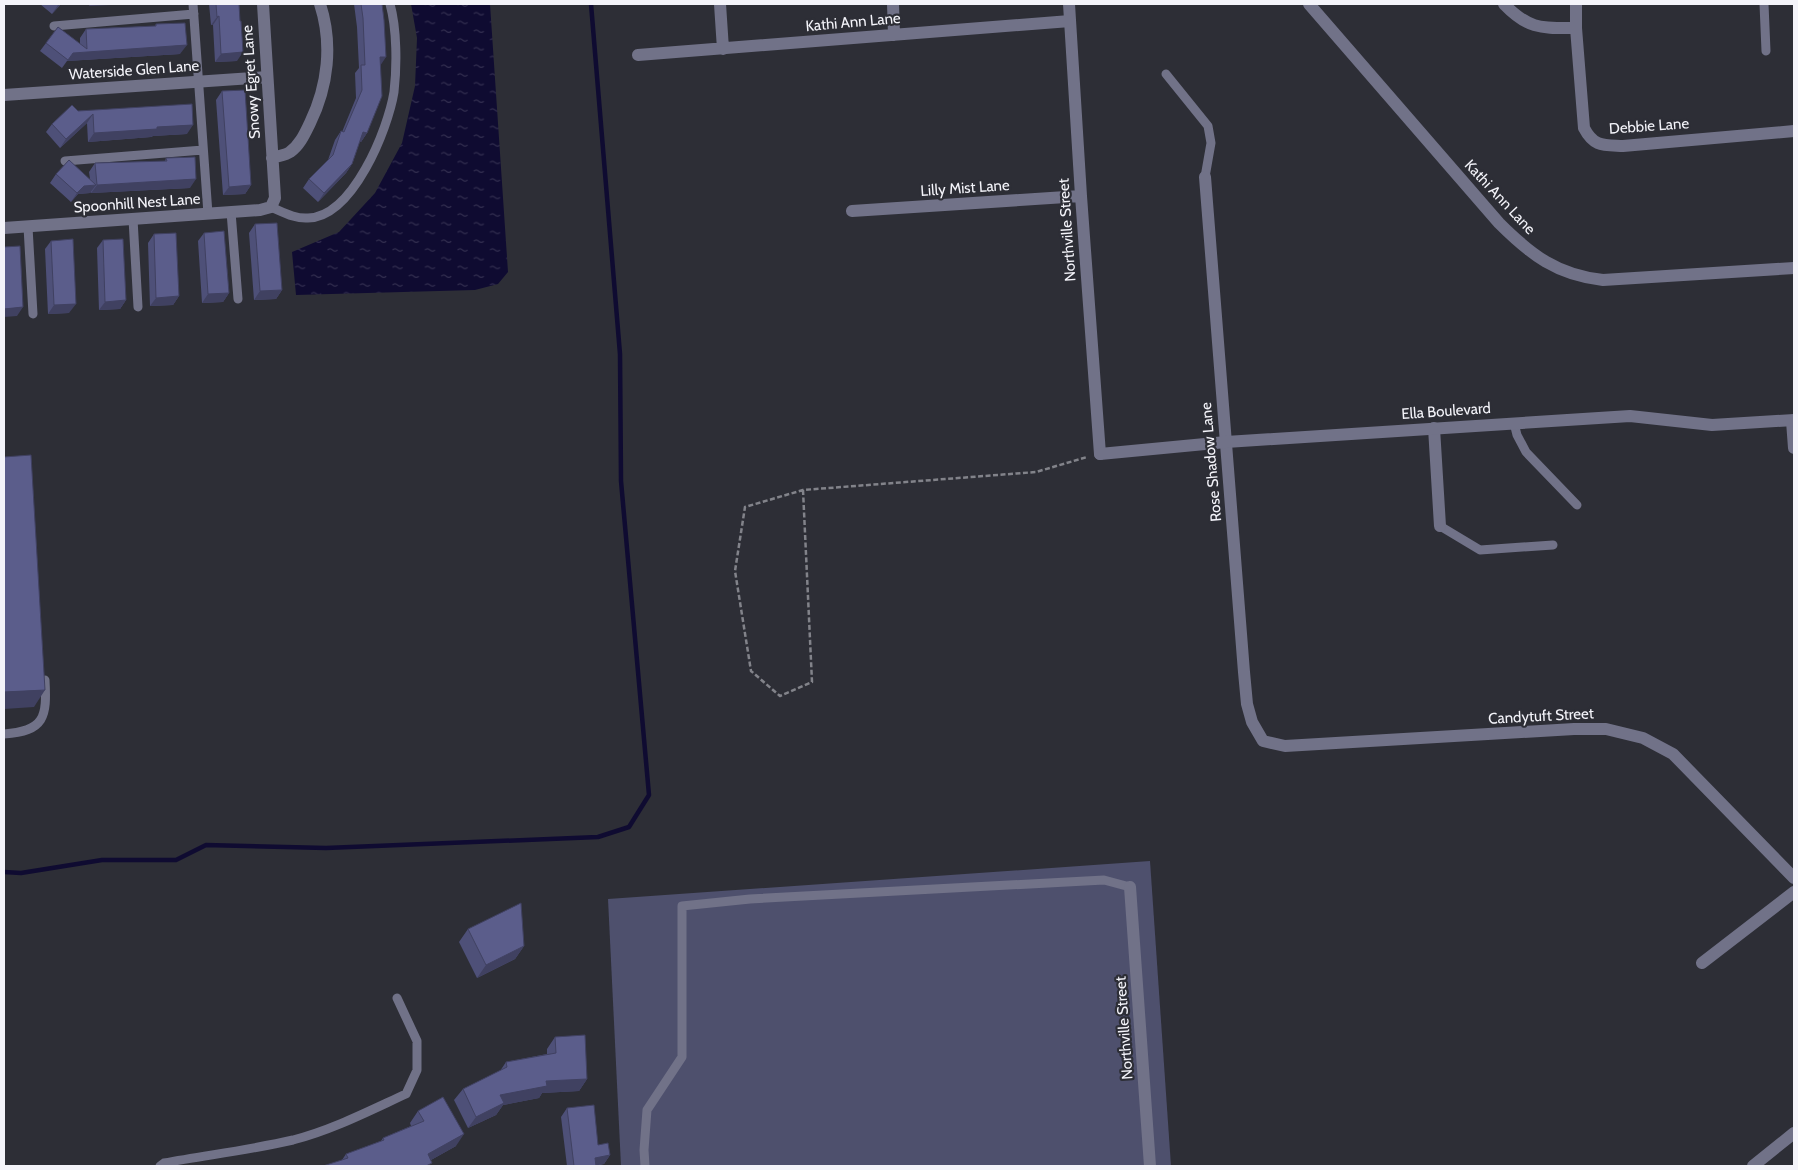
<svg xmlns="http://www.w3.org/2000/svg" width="1798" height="1170" viewBox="0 0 1798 1170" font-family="Cabin,sans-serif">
<defs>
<pattern id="water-ripples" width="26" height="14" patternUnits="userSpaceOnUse" patternTransform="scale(1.25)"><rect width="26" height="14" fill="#0f0b31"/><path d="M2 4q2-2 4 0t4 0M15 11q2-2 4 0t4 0" fill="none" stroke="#332f50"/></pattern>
</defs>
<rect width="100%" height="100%" fill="#2d2e36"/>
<!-- pitch -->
<path fill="#4e506d" d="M1150 861 1171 1166H621L608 899Z"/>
<!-- water -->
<path fill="url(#water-ripples)" d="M411 4H490L508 272 498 284 475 290 296 295 292 252 339 232 375 193 402 143 415 86 417 38Z"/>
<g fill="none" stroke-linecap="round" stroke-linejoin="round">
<!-- stream -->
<path stroke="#0f0b31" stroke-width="4.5" d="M4 872 21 873 102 860H176L206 845 326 848 598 837 629 827 649 795 621 481 620 354 591 4"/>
<!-- path -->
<path stroke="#82838a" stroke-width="2.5" stroke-dasharray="5 2.5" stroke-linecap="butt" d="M803 490 812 682 780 696 751 671 735 571 745 507 803 490 1036 472 1087 457"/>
<!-- service -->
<path stroke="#717288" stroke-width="9" d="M193 4 208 214
M1764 4 1766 51
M54 26 194 14
M1166 74 1208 126 1211 143 1205 177
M65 161 203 150
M271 207C283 212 295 219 308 218 353 217 388 129 394 92 397 66 397 29 390 4
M231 212 238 299
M133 219 138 307
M28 227 33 314
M1514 423 1517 435 1526 452 1577 505
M1440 526 1480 550 1553 545
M4 734C45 731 47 717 45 680
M160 1166 164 1163C207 1155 250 1150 293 1140 332 1130 369 1111 406 1094L417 1070V1041L397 998
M645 1166 644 1150 647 1110 682 1057V906L750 899 1104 880 1130 887"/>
<!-- minor -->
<path stroke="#717288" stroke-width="12" d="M720 4 723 49
M893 4 894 35
M1069 4 1081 196 1100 454
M1309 4 1499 223C1531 255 1557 275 1603 280L1794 268
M1504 4C1529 30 1542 28 1576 28
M1576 4V28L1584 128C1594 147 1603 145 1623 146L1794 131
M638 55 1070 21
M4 95 267 77
M272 158C278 156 286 155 290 152 300 145 305 133 310 123 328 86 333 44 320 4
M1205 177 1244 672 1247 704 1252 722 1263 741 1285 746 1574 729H1606L1643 738 1673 754 1794 878
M852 211 1081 196
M4 228 260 210 271 207 275 198 263 4
M1792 421 1794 448
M1434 428 1440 526
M1130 887 1150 1166
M1702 963 1794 892
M1753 1166 1794 1133"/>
<!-- tertiary -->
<path stroke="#717288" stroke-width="12" d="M1100 454 1226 442 1630 416 1712 425 1794 420"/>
</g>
<!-- wall -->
<path fill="#4e5078" d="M40 4H61L52 14Z
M209 4H239L237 61 215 62 213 25H211Z
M354 4H382L380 65 367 133 361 142 360 141 352 164 346 173 318 202 303 188 309 179 328 160 335 140 341 131 342 132 356 98 355 73 359 68 357 27Z
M156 24 180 54 67 61 62 68 40 51 58 27 80 44V38L86 29 155 26Z
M222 91 251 185 245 194 223 195 216 100Z
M78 111 187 134 153 136 151 137 88 142 87 123 60 148 46 132 52 124Z
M166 158 190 188 91 193V192L90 193 78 194 71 202 50 183 56 174 90 179 89 172 95 163 165 161Z
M255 224 282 290 276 299 254 300 249 233Z
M204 233 229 293 223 302 202 303 198 241Z
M154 234 179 296 173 305 150 306 148 243Z
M103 240 126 300 120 309 99 310 97 248Z
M51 241 69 313 48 314 45 249Z
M468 929 524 946 515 959 477 978 459 942Z
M555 1037 587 1079 579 1091 542 1093 539 1098 503 1105 496 1115 468 1128 454 1100 463 1089 500 1071 506 1062 547 1054V1049Z
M567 1108 598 1145 610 1155 604 1164 596 1166H567L561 1117Z
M418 1111 456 1146 431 1160H342L346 1154 381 1141 383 1138 411 1126 410 1123Z"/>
<!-- shaded-wall -->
<path fill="#404161" d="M59 4H61L52 14 58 5Z
M90 4H133L89 6Z
M219 16 213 25H211L217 17Z
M187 45 180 54 67 61 62 68 73 53Z
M243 52 237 61 215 62 221 54Z
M380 57H386L380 66Z
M93 114 87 123 60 148 66 139Z
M193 125 187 134 153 136 151 137 88 142 94 133 157 127Z
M363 132 367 133 361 142 357 140Z
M352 164 346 173 318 202 324 193Z
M196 179 190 188 91 193 97 185Z
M96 185 90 193 78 194 71 202 77 193 84 186Z
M251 185 245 194 223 195 229 187Z
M282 290 276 299 254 300 260 291Z
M229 293 223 302 202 303 208 294Z
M179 296 173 305 150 306 156 298Z
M126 300 120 309 99 310 105 302Z
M76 304 69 313 48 314 54 305Z
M23 307 17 316 4 317V309Z
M45 690 34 707 4 709V692Z
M524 946 515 959 477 978 486 965Z
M587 1079 579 1091 542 1093 539 1098 503 1105 496 1115 468 1128 476 1117 500 1095 546 1081Z
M464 1134 456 1146 420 1166 428 1154Z
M610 1155 604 1164 592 1166 595 1158Z"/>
<!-- building -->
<path fill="#5b5d8b" stroke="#404161" d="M216 4H239L240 21H241L243 52 221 54 219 16 217 17Z
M361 4H382L384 20 386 57H380L382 96 367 133 363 132 352 164 324 193 309 179 333 155 341 131 344 132 362 90 361 65H365L363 18Z
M185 23 187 45 73 53 68 60 46 43 58 27 87 49 86 29 156 26V24Z
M245 90 251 185 229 187 222 91Z
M192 104 193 125 157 127V129L94 133 93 114 66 139 52 124 72 105 78 111Z
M195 157 196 179 97 185 95 163 167 161 166 158Z
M69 160 96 185 84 186 77 193 56 174Z
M277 223 282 290 260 291 255 224Z
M224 231 229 293 208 294 204 233Z
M176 233 179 296 156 298 154 234Z
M73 239 76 304 54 305 51 241Z
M123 239 126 300 105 302 103 240Z
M20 246 23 307 4 309V247Z
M31 455 45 690 4 692V457Z
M521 903 524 946 486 965 468 929Z
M585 1035 587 1079 546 1081 547 1086 500 1095 504 1103 476 1117 463 1089 507 1067 506 1062 556 1053 555 1037Z
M443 1097 464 1134 428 1154 432 1163 426 1166H323L348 1158 346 1154 384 1140 383 1138 424 1121 418 1111Z
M594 1105 598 1145 608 1143 610 1155 595 1158 596 1166H574L567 1108Z"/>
<g text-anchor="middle" stroke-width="4.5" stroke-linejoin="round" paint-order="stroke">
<!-- street labels -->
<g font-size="15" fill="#f4f4fa" stroke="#2d2e36">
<text transform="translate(853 22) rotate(-5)" y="5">Kathi Ann Lane</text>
<text transform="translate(134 70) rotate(-4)" y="5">Waterside Glen Lane</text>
<text transform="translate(251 82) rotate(-94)" y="5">Snowy Egret Lane</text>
<text transform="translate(1649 126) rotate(-4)" y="5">Debbie Lane</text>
<text transform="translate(965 188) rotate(-4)" y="5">Lilly Mist Lane</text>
<text transform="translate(1500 197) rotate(47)" y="5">Kathi Ann Lane</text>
<text transform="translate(137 203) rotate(-4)" y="5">Spoonhill Nest Lane</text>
<text transform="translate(1067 230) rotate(-94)" y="5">Northville Street</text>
<text transform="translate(1446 411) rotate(-4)" y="5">Ella Boulevard</text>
<text transform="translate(1211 462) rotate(-95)" y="5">Rose Shadow Lane</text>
<text transform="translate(1541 716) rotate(-3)" y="5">Candytuft Street</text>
<text transform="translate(1124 1028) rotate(-94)" y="5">Northville Street</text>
</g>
</g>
<!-- border -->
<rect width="1798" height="1170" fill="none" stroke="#f4f4fa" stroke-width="10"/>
</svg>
